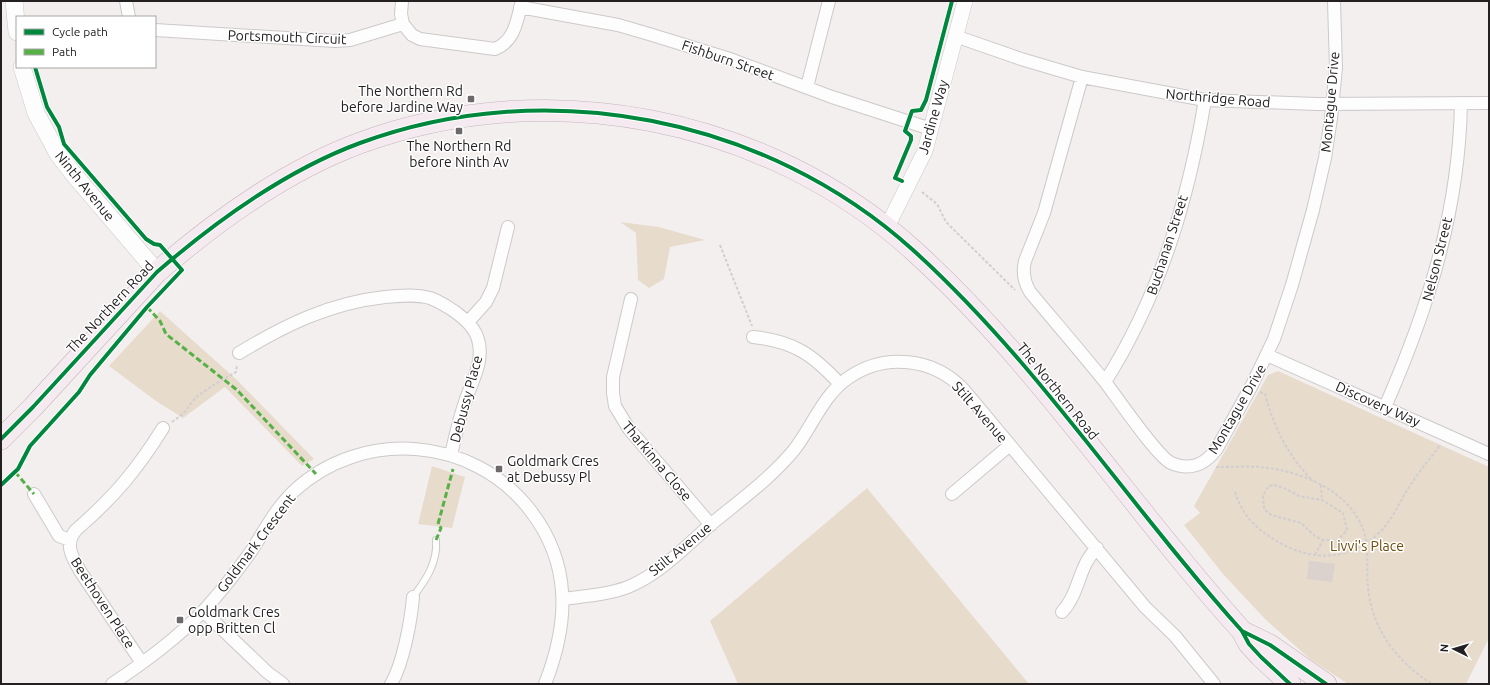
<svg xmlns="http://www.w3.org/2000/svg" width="1490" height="685" viewBox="0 0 1490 685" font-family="Ubuntu,sans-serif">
<rect width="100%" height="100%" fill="#f4efef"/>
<!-- green -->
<path fill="#e7dbcc" d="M620 222 659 227 705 240 670 247 664 279 649 288 638 280 636 233Z
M160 311 237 380 314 459 302 466 225 387 183 418 156 401 109 366Z
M1278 371 1489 467V638L1466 684H1348L1310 659 1265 619 1223 574 1184 525 1200 513 1194 506 1268 375Z
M432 466 465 477 452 528 418 524Z
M867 488 1029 684H738L710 621Z"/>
<!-- building -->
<path fill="#dbd1cd" d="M1309 561 1335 564 1332 582 1307 579Z"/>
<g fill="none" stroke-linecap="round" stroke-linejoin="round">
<defs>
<path id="service" d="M413 597C425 581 438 563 436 540"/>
<path id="minor" d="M126 1 129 17
M402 1 401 14 403 24
M520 7 618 25 649 34 730 59 832 97 931 129
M155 30 335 41 350 40 403 24 412 35 420 39 495 49C515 41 517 20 522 1
M955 36 1021 59 1082 77 1205 100 1317 104 1489 103
M1082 77 1044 213 1025 261C1022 273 1024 282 1030 292 1055 322 1081 352 1106 383 1118 399 1157 456 1171 463 1190 471 1204 465 1216 450L1251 387 1274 339 1292 285 1313 210 1325 158 1331 118 1336 68 1334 1
M807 87 829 1
M631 299 613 377V393L615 406 629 429 711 525
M468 322 486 302 493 288 508 227
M753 337C794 341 813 355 840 384
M239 353C285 325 330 303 385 297 400 296 415 294 430 298 439 301 446 306 454 311 465 319 477 329 479 344 483 364 471 383 465 402 459 419 455 437 451 455
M1267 355 1489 454
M1105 382C1160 295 1188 201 1205 100
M1385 407C1428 309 1459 212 1461 103
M34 494 59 536 70 540
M952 494 1010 445
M563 599C585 596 607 595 628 587 660 574 685 547 710 525 739 501 770 479 794 450 812 427 823 395 848 378 885 352 934 358 964 390L1145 607 1175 636 1214 684
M203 611 267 672 283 684
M1062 612C1080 593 1078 566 1097 548
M142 663 80 571C72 557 64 544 76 530 114 497 136 471 163 428
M112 684C146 661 179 637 207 607 223 589 238 570 252 550 265 530 276 508 294 491 362 428 473 436 530 510 572 564 569 623 545 684
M391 684C403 664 411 621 413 597"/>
<path id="tertiary" d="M887 227 925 151 965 1"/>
<path id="secondary" d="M14 1 17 32
M22 67 36 113 58 154 75 176 157 272"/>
<path id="trunk" d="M1 439 33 407 157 272C216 221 287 170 360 143 546 74 766 117 913 250 1038 363 1130 507 1242 631L1249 644 1261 657 1290 684
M1243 632 1270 645 1326 684"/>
</defs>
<!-- service casing -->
<use href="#service" stroke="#cdc9c9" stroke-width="8"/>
<!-- minor casing -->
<use href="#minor" stroke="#cdc9c9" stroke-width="14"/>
<!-- tertiary casing -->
<use href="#tertiary" stroke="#cdc9c9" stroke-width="16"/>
<!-- secondary casing -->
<use href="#secondary" stroke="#cdc9c9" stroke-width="18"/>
<!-- trunk casing -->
<use href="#trunk" stroke="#c4b6bc" stroke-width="22"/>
<!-- path -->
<path stroke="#d0cece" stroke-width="2" stroke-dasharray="3 2" stroke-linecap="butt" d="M922 192 937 204 946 222 1015 290
M720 245 752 326
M1260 392 1265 394C1274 428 1288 456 1313 481
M172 422 183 414 196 397 215 384 236 372 237 365
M1216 467C1230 467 1245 466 1259 467 1298 470 1348 489 1363 529 1370 547 1366 568 1368 586 1371 628 1397 662 1432 684
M1274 485 1284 488 1299 496 1322 500 1343 513 1347 530 1338 540H1323L1315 536 1301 523 1271 515 1264 509 1263 495 1269 486Z
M1321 485 1322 500
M1235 492C1242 517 1260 532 1282 544 1316 562 1351 560 1380 532 1393 519 1401 499 1411 484 1420 470 1431 458 1440 445
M1315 555 1323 540"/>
<!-- service -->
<use href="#service" stroke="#fdfdfd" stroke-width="6"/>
<!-- minor -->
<use href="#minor" stroke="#fdfdfd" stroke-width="12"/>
<!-- tertiary -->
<use href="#tertiary" stroke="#fdfdfd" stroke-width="15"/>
<!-- secondary -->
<use href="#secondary" stroke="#fdfdfd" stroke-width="17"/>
<!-- trunk -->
<use href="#trunk" stroke="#f4eaef" stroke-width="21"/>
<!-- quiet -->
<path stroke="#55b145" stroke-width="3" stroke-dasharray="6 3" stroke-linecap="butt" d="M147 307 160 321 166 334 237 390 316 474
M15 472 34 494
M436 540 441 528 438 524 453 469"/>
<defs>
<path id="cycleway" d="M902 181 895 178 911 140V136L905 131 912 111 921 110 926 100 952 1
M1 439 33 407 157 272C216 221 287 170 360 143 546 74 766 117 913 250 1038 363 1130 507 1242 631L1249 644 1261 657 1290 684
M1 485 18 469 30 446 79 392 90 375 147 307 182 270 160 245 154 244 146 239 64 144 59 127 47 107 35 67
M1242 631 1270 645 1326 684"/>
</defs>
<!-- cycleway casing -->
<use href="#cycleway" stroke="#fff" stroke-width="6"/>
<!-- cycleway -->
<use href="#cycleway" stroke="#00873e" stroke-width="4"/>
</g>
<!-- markers -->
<g fill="#6d6869" stroke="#fff" stroke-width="1.5">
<rect x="467" y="95" width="8" height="8" rx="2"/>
<rect x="455" y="127" width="8" height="8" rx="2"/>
<rect x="495" y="465" width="8" height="8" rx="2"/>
<rect x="176" y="616" width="8" height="8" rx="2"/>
</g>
<g text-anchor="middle" stroke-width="3" stroke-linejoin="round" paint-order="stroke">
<!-- street labels -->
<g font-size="14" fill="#242021" stroke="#fff">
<text transform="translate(287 37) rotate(2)" y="5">Portsmouth Circuit</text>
<text transform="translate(728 60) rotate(19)" y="5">Fishburn Street</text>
<text transform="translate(1218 98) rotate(5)" y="5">Northridge Road</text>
<text transform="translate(1330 102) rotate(-85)" y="5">Montague Drive</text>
<text transform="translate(933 117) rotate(-74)" y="5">Jardine Way</text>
<text transform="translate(85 186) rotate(51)" y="5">Ninth Avenue</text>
<text transform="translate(1167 245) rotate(-72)" y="5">Buchanan Street</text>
<text transform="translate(1437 259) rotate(-76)" y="5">Nelson Street</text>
<text transform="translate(110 307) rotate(-47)" y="5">The Northern Road</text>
<text transform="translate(1058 391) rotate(51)" y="5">The Northern Road</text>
<text transform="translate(466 399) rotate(-75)" y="5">Debussy Place</text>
<text transform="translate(1378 404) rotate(24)" y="5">Discovery Way</text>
<text transform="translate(1237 409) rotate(-60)" y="5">Montague Drive</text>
<text transform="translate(980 412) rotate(49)" y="5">Stilt Avenue</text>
<text transform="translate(657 461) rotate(50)" y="5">Tharkinna Close</text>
<text transform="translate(256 543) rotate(-53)" y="5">Goldmark Crescent</text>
<text transform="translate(680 549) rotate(-39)" y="5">Stilt Avenue</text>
<text transform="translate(103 603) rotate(57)" y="5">Beethoven Place</text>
</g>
<!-- poi labels -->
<g font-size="14" fill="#242021" stroke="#fff" text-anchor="start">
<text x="463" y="96" text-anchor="end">The Northern Rd<tspan x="463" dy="16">before Jardine Way</tspan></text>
<text x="459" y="151" text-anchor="middle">The Northern Rd<tspan x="459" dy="16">before Ninth Av</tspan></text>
<text x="507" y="466">Goldmark Cres<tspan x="507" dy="16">at Debussy Pl</tspan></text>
<text x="188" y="617">Goldmark Cres<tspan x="188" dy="16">opp Britten Cl</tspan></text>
</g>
<!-- park labels -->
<g font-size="14" fill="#6d4a07" stroke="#fff">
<text x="1367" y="551">Livvi's Place</text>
</g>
</g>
<!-- border -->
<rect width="1490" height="685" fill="none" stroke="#242021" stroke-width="4"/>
<!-- legend -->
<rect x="16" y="16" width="140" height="52" fill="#ffffff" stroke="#a7a6a6"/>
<rect x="24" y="29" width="20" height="6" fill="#00873e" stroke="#a7a6a6"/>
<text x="52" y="36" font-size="12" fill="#242021">Cycle path</text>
<rect x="24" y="49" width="20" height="6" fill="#55b145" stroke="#a7a6a6"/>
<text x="52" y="56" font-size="12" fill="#242021">Path</text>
<!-- north arrow -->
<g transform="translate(1454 649) rotate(275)" stroke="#ffffff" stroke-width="3" paint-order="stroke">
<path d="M0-3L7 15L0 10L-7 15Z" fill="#242021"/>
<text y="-6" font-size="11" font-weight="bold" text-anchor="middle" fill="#242021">N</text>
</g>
</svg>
